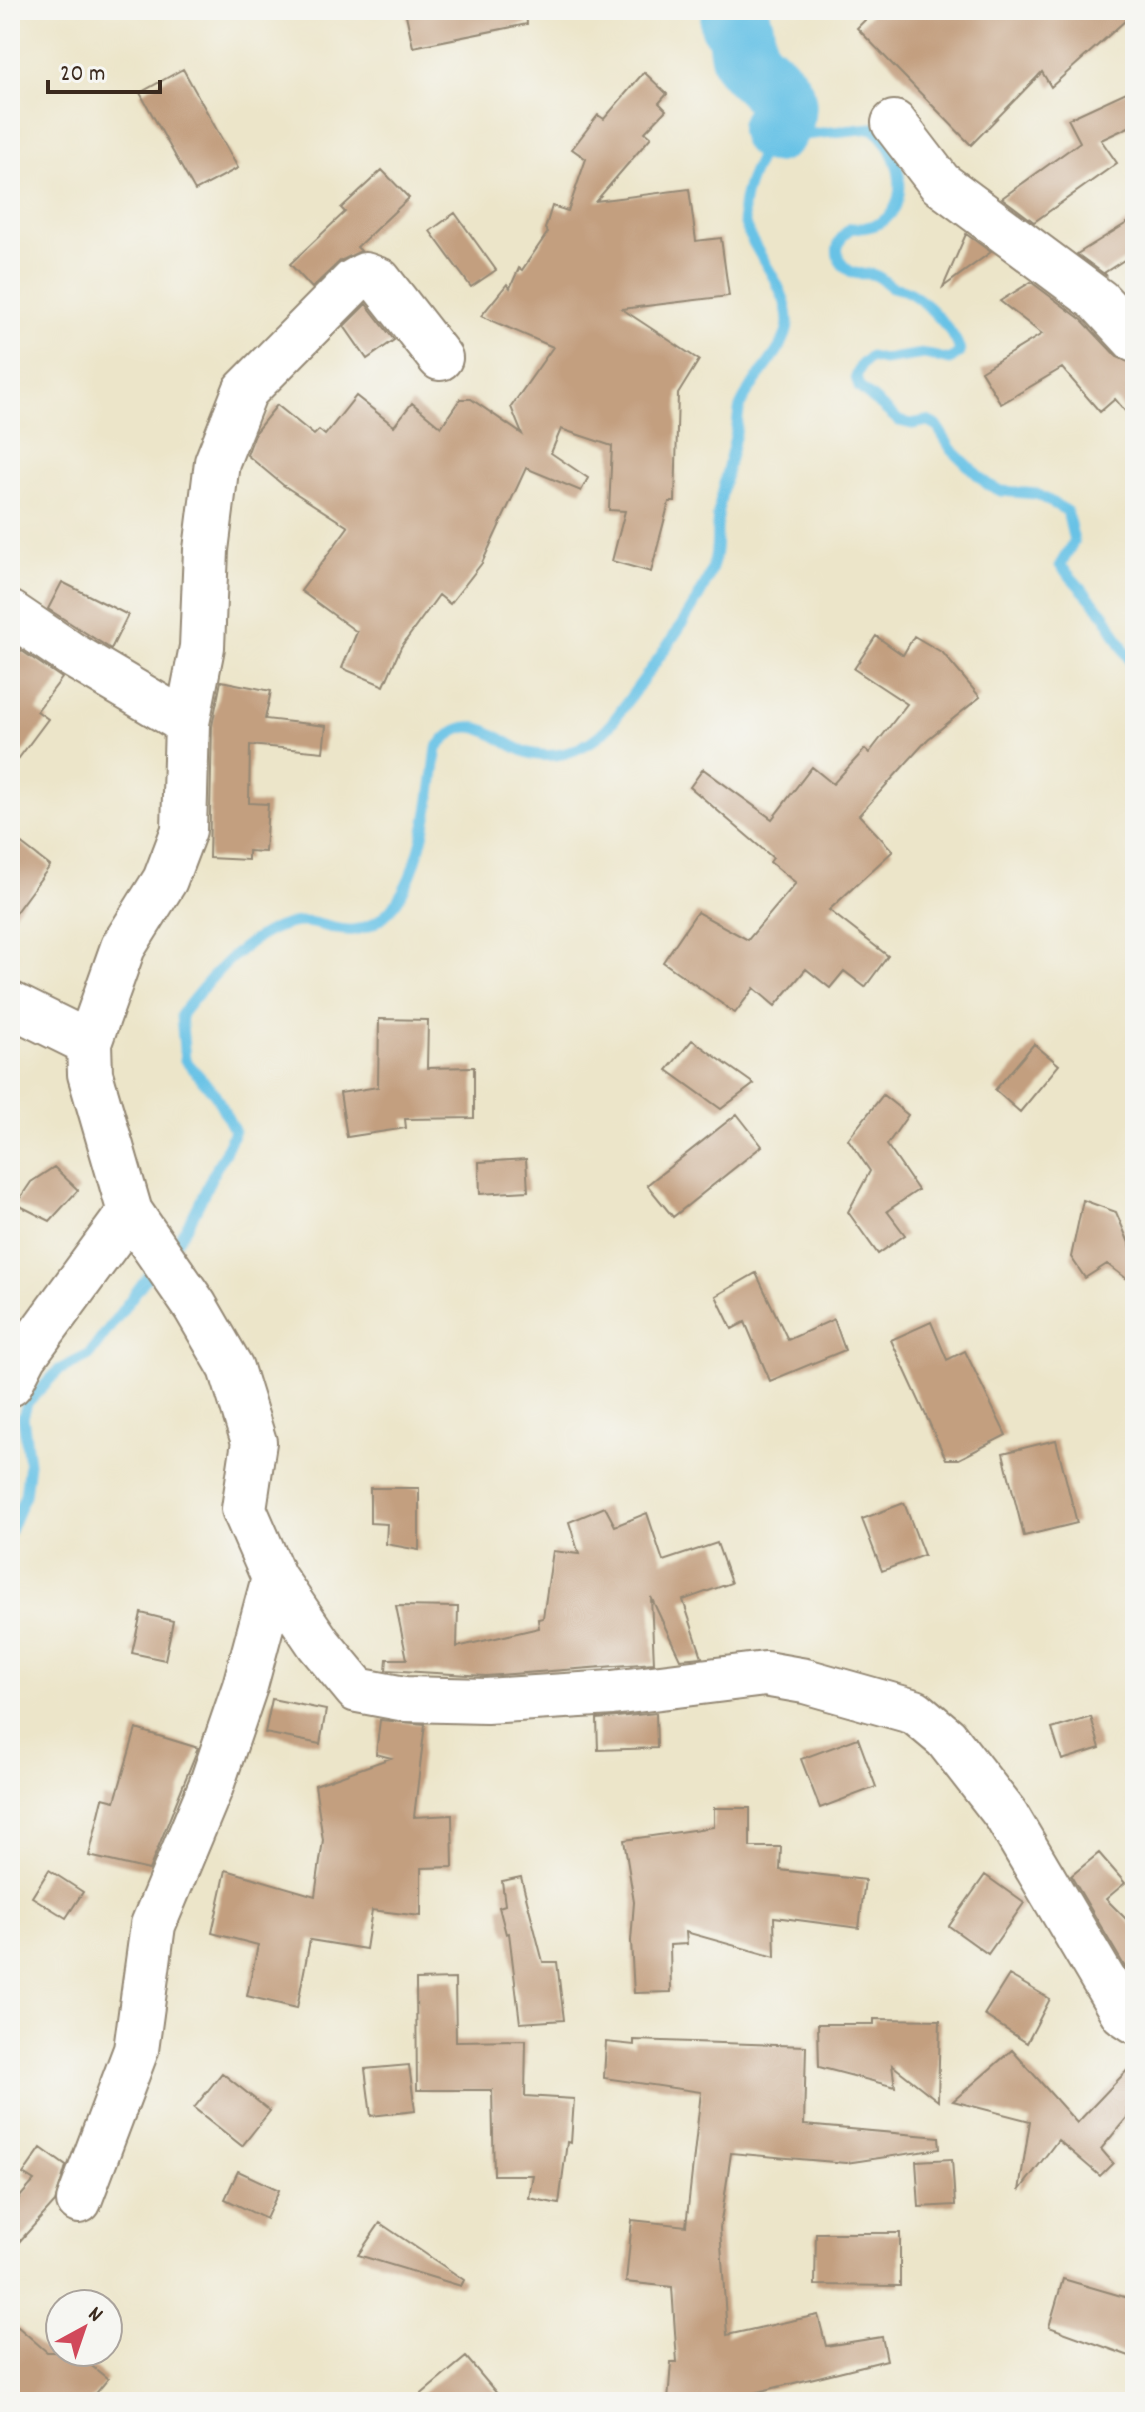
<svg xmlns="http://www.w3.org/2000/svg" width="1145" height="2412" viewBox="0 0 1145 2412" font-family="Dekko,sans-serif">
<rect width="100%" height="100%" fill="#f6f6f2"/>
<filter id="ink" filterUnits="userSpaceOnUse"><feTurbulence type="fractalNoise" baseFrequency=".0125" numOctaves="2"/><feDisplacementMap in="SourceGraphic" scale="16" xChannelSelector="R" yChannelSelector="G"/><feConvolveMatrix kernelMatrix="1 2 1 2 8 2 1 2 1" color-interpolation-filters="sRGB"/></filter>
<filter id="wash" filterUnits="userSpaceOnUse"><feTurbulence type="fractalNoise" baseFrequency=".006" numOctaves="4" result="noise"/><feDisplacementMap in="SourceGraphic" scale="32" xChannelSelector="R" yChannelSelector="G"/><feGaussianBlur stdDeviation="1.8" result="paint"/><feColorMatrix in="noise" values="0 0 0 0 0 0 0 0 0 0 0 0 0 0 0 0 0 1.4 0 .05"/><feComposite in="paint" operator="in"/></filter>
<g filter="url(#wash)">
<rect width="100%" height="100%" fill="#ece5c9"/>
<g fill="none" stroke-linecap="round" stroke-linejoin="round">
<!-- stream -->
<path stroke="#68c2e6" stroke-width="11" d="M167 1253C189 1228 199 1205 212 1176 220 1160 229 1148 234 1130L215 1094 185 1060 181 1015C208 980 246 933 292 923 313 918 333 932 353 930 420 923 430 800 437 748 474 701 498 747 533 754 566 761 599 742 617 716 643 678 707 599 715 557 718 542 716 528 718 514 722 488 729 463 735 437 738 427 737 417 740 407 750 381 787 349 788 324 790 283 740 241 743 208 746 178 762 156 774 129L803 135 873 128C910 160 914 232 851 228 837 239 831 256 847 269 856 276 862 273 871 274 880 275 885 283 892 287 897 289 898 288 904 290 923 298 957 333 960 352L950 360 924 354 883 360 870 357 861 365 856 377 859 387 899 421 912 424 927 421 937 426 951 449 987 484 1001 491 1037 494 1067 511 1074 541 1060 565 1105 615 1135 670
M10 1531 25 1495 29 1463 23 1417 27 1403 59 1370 89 1355 156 1265"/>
<!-- river -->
<path stroke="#68c2e6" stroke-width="68" d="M736 10 734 23 740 29C742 38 742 53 746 60 760 82 800 92 774 129"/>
</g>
<g id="blocks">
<!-- building -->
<path fill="#c39f7f" d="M405 10H526L527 24 413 47Z
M875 10H1135V12L1051 87 1042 72 971 145 857 28Z
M183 69 238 168 195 191 140 93Z
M644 72 667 94 659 103 666 110 645 132 651 137 596 201 689 189 696 241 721 238 729 296 622 309 699 360 678 394 675 502H669L651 572 612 561 625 511 609 510 612 446 561 429 551 453 588 478 581 491 526 468 482 563 450 604 439 595 401 647 384 686 342 668 357 632 301 591 348 527 283 485 247 455 256 431 277 405 314 435 319 430 325 435 356 396 394 426 412 403 441 427 460 399H471L522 434 511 407 553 347 481 316 507 284 510 288 519 268 522 270 548 232 545 229 552 206 568 211 586 159 572 149 598 115 604 119Z
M1135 88V124L1101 140 1117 163 1034 222 1002 198 1080 142 1068 119Z
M382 170 409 198 357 247 361 251 340 261 312 288 290 264 345 212 341 208Z
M455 213 496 270 471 287 430 231Z
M1135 218V253L1104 273 1107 276 1077 254Z
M966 234 991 252 943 287Z
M1031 282 1082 320 1117 357 1135 364V423L1115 399 1100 412 1062 368 1001 404 981 371 1042 334 1000 301Z
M366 304 394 340 367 359 344 326Z
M62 582 128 615 111 649 48 609Z
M876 636 903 655 914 636 943 653 980 697 928 739 859 815 893 851 829 910 888 956 865 987 844 971 830 988 806 969 775 1006 754 988 735 1013 663 962 697 912 748 940 796 883 770 862 773 858 690 787 703 769 772 819 812 767 833 784 865 749 869 753 907 704 854 669Z
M10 643 62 678 37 711 48 719 10 770Z
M221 681 271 691 265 719 326 726 323 752 250 745 249 803 268 804 265 852 248 851V860L209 858 212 726Z
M10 835 50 866 10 920Z
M379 1019 428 1020 427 1068 474 1067V1118L405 1119 406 1128 347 1137 340 1093 378 1087Z
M692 1040 754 1084 721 1109 667 1070Z
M1034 1044 1059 1065 1020 1112 995 1090Z
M883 1095 908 1115 887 1145 918 1190 887 1211 905 1235 878 1254 848 1212 870 1171 848 1139Z
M737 1114 762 1146 673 1217 647 1185Z
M526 1159 528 1191 480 1194 479 1162Z
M54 1167 78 1190 50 1221 16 1204 31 1182Z
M1083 1200 1116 1212 1135 1257V1285L1107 1264 1085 1278 1071 1257Z
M756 1273 788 1340 834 1319 845 1350 770 1381 745 1322 732 1329 716 1296Z
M931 1322 947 1360 965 1351 1006 1435 959 1459H946L891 1340Z
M1056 1440 1077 1523 1024 1536 1003 1453Z
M370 1488H419V1550L386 1544 387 1524 370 1523Z
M904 1503 924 1555 882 1571 862 1519Z
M605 1507 615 1526 647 1513 663 1561 717 1543 731 1583 683 1600 702 1657 680 1659 651 1597 654 1663 486 1676 386 1670 387 1659H407L396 1606 458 1607 457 1647 539 1628 538 1619 543 1618 553 1551 579 1554 569 1522Z
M141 1613 173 1621 165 1660 132 1653Z
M272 1699 326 1710 320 1744 265 1733Z
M656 1713 657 1748 598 1750 597 1719Z
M1091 1717 1100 1748 1062 1760 1052 1729Z
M380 1720 425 1724 414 1817 452 1815 453 1867 421 1868V1916L372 1910 366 1949 310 1940 297 2008 247 1996 258 1945 212 1933 226 1870 315 1896 323 1840 315 1785 391 1758 376 1754Z
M136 1729 198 1748 149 1870 89 1856 103 1798 115 1801Z
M858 1738 876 1787 820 1808 801 1759Z
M714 1808H750V1847H781L780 1870 865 1880 859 1928 774 1917 775 1957 686 1932 687 1944 670 1945 671 1992 634 1993 631 1941 634 1902 624 1840 714 1827Z
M1099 1853 1125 1883 1106 1899 1135 1928V1984L1071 1876Z
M49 1870 83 1892 66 1918 32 1897Z
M985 1875 1024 1903 988 1954 949 1926Z
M521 1877 543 1962H557L564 2020 520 2023 509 1933 506 1934 499 1907 505 1905 502 1881Z
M1009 1975 1050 1999 1027 2043 984 2015Z
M455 1979 456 2041 526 2040 525 2096 574 2099 571 2143 567 2142 559 2204 529 2198 533 2175H494L492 2090H417L416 1980Z
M874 2019 940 2020 938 2101 892 2065 895 2087 819 2067 818 2024H874Z
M634 2040 806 2046 804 2125 939 2137 940 2149 846 2163 731 2153 720 2228 727 2335 818 2315 826 2346 882 2337 887 2360 717 2402H668L671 2362H677L672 2287 626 2282 632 2220 686 2226 701 2092 604 2078 606 2042 634 2045Z
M1012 2050 1077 2123 1135 2062V2108L1101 2149 1113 2163 1100 2176 1058 2140 1019 2191 1030 2121 953 2101Z
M409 2065 415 2111 371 2116 365 2069Z
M222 2073 270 2111 242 2146 194 2108Z
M41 2148 66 2166 55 2202 10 2252V2208L34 2181 23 2174Z
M952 2159 955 2205 919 2207 916 2161Z
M238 2171 279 2190 266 2219 225 2199Z
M380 2223 464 2280 461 2286 358 2255Z
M816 2233H900V2286L815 2285Z
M1063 2279 1135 2300V2358L1049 2327Z
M10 2320 47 2352H74L108 2379 89 2402H22L10 2392Z
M466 2357 504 2402H412Z"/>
</g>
</g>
<g filter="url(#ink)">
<use href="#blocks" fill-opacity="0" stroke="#948874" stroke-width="2"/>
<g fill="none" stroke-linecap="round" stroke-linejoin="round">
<defs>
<path id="minor" d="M894 123 940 183 1099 301 1135 340
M440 358 379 280 365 275 353 282 245 391 217 462 206 550 202 647 187 723 184 830 165 880 123 947 89 1043 90 1074 130 1212 195 1306 231 1368 254 1442 244 1509 274 1578 319 1644 357 1690 405 1699 486 1701 612 1693 765 1674 805 1681 915 1712 946 1738 1006 1815 1123 2013 1135 2021
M10 613 72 655 187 723
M10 1004 89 1043
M10 1384 25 1355 130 1212
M79 2201 136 2050 153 1925 211 1786 245 1686 274 1578"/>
</defs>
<!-- minor casing -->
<use href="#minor" stroke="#948874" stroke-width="48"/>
<!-- minor -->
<use href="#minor" stroke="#fff" stroke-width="44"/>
</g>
</g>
<!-- margin -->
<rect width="1145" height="2412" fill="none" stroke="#f6f6f2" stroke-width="40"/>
<!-- north arrow -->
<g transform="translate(84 2328) rotate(40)"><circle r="38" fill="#f6f6f2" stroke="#aba49d" stroke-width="2"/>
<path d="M0-6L14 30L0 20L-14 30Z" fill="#d1495b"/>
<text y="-12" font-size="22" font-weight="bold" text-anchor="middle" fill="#3b2a1e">N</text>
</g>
<!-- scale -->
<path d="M48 80v12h112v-12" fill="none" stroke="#3b2a1e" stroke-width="4"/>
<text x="60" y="80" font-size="24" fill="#3b2a1e" stroke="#f6f6f2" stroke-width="6" paint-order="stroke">20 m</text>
</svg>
